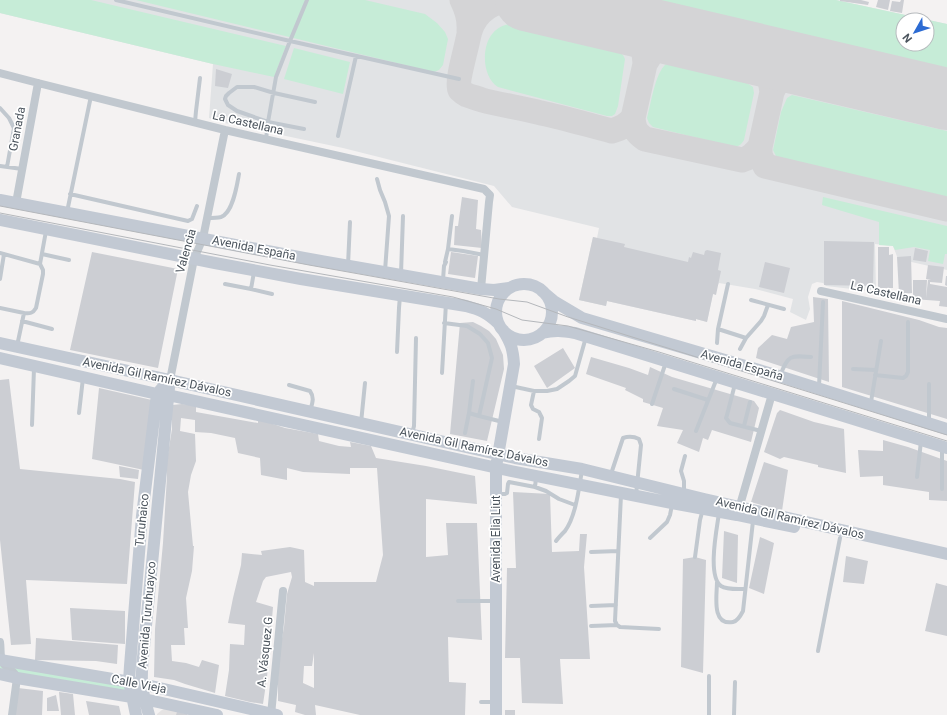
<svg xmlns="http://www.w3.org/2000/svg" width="947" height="715" viewBox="0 0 947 715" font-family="Roboto,sans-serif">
<rect width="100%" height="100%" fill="#f4f2f2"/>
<!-- education -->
<path fill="#e5e3e3" d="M168 707 202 715H157V714L162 710Z"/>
<!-- airport -->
<path fill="#e1e3e5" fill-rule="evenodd" d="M0 0H836L947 24V270L898 259 893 246 875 244 876 291H869L826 286 823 283 817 282 812 284 808 297 810 309 806 320 790 312 793 299 755 289 719 283 713 294 707 322 696 319V321L607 301 606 306 579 300 593 237 597 238 599 228 512 207 494 186 343 148 225 123 209 118 213 64 0 13ZM903 20H927V44H903Z"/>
<!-- green -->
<path fill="#c6ecd7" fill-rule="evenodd" d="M0 0H91L286 46 274 77 213 64 0 13Z
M136 0H365L425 14 437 23 445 32 448 39 443 65 439 70 434 72Z
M646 0H836L947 24V70ZM903 20H927V44H903Z
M512 23 616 50 623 55 625 59 618 106 615 114 612 116H607L498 87C482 77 481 46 493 33 498 27 505 25 512 23Z
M294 48 350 62 343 94 284 79Z
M666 64 744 81 753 87 754 93 744 140C741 145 739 146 734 147L653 127 649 123 647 118C651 104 655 73 666 64Z
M792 95 947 131V198L788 161 776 156 773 150 781 112 787 98Z
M823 197 947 226V254H945L943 264 928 261 930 250 914 247 895 250 893 246 879 245V222L822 205Z
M0 660 129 681 132 697 0 674Z"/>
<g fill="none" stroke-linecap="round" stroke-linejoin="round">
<!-- taxiway -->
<path stroke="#d4d4d6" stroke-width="25" d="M462 0C467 10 470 19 469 31
M508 0C486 4 472 16 468 39 466 50 456 82 460 90 462 92 465 94 467 95 472 97 477 98 482 100 501 105 522 108 541 113 565 118 588 125 612 131 622 128 627 125 633 118 634 129 636 133 645 139L742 160C750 158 754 154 760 147V155L765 166 947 209
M520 0 533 2
M604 19C612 22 623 24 630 30 640 38 645 51 645 64
M738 49 756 58 766 68 770 80 772 92 760 147
M772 92C782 69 798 70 820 69
M633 118 645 64 653 51 658 46 667 42 677 40 691 39"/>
<!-- runway -->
<path stroke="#d4d4d6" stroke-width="62" d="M526 0 947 99"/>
</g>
<!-- building -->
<path fill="#ccced3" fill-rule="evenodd" d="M840 0H861L869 2 868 5 840 1Z
M878 0H890L888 10 876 7Z
M901 0H904L902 13 890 11 892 1 900 2Z
M216 69 232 74 228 88 215 86Z
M219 113 227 115 225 122 216 119Z
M462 197 478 200 476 229 481 230 482 248 454 245 455 226H458Z
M593 237 625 244 624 247 688 262 689 257 691 258 693 252 704 255 705 251 707 250 721 253 718 270 721 271 716 295 713 294 707 322 696 319V321L607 301 606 306 579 300Z
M824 241 874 242 873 286 824 285Z
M878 247H889V255L893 254V288H878Z
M915 248 928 251 926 262 913 260Z
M92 252 178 269 158 368 70 350Z
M451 252 478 256 475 278 448 274Z
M911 256 912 293 899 294 897 257Z
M765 262 790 268 784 293 759 287Z
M928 265 944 267 942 283 930 282V284L947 287V307L939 306 940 301 913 299V280H927L926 298 928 280H931L926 279Z
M946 276H947V286L945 285Z
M813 297 828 299 829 382 756 358 758 348 772 335 787 339 791 327 814 322Z
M842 301 919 320 939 327 947 328V419L842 387Z
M473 322 481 326 489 331 496 339 503 355 504 369 487 441 450 434 460 323Z
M563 348 575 368 547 388 534 366Z
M591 357 629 368 648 375 650 367 672 377 754 401 759 408 751 442 712 430 708 440 703 438 699 452 677 443 683 430 657 426 663 408 643 402V399L625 390 626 388 586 374Z
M9 379 20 469 120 479 135 482 127 584 26 580 31 644 11 645 0 540V380Z
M99 388 152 400 144 470 92 459Z
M182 404 196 406V412L258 423V419L285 428 318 434 319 441 339 446 351 447 350 442 371 446 376 458 426 466 475 476 477 504 426 499V557L448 555 446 523H477L482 640 448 637 449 682 466 683 465 715H360L315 705 316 715H305L295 712 296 705 278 701V679L279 655 284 627 287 594 292 577 291 572 266 577 263 581 256 602 273 607 267 677 263 704 250 702 225 696 229 670 230 644 244 645 245 625 228 623 233 598 241 565 242 553 262 555 261 551 290 547 304 550 305 582 314 586V582H376L383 555 377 468H350V474L303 472 287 468V480L261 475 260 458 238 453 235 438 211 433 195 432V420L181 418 180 431 195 434 196 461 191 475 188 492 193 546H194L192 571 186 598 188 628H184L185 645H171L172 661 186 663 199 667 202 660 219 665 215 693 185 684 174 680 154 677 155 629 163 543 167 476 166 466 172 429V405ZM314 653V688L303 683 304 666H312Z
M780 410 814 422 844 429 846 473 818 467V465L784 457 780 459 764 452 777 413Z
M883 440 908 447 947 461V501L929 500V492L883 485V476L860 477 858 450 883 451Z
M764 462 788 470 782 511 751 502Z
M119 466 139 470 138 479 120 477Z
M513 492 550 494 552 552 579 551 580 534H587L584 567 590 659H560L563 704 522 703 520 658H505L507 568H516Z
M724 531 738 535 737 583 722 578Z
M760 537 774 543 764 594 749 588Z
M846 556 868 561 864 584 843 582Z
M695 557 706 560 703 673 681 667 683 559Z
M936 583 947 586V636L925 631Z
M70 608 125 611V644L72 640Z
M36 638 118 645 117 664 96 661 35 660Z
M18 688 43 691 42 715H14Z
M59 692 73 694 75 715H61Z
M56 695 59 711H47V698Z
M86 701 119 706 121 715H89Z
M505 710H515V715H505Z
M177 712 187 714V715H176Z"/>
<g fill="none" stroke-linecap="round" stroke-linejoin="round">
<!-- lane -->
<path stroke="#c1c8cf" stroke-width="4" d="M116 0 290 41 459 79
M0 108 9 118 14 128 7 167
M195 122 196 111 200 78
M304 129 268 122 237 111 228 105 225 99 226 96 229 93 237 87H254L274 93 315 102
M338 136 356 56
M266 139 268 122 276 77 290 41 307 0
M0 166 22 169
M377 179 380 190 385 202 389 216 385 271
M70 194 188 221 192 219 197 206
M67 212 91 96
M207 218C211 218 217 218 221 217 233 213 237 185 239 174
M448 249 452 216
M0 253 40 264 46 231
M42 254 69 260
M445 262 448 249 463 251 484 255
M348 265 350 222
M401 274 403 216
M0 279 4 254
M443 280 444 266 446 262
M225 284 251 289 254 272
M251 289 272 294
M751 300 784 309
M0 308 24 313 17 346
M24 313C30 314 33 313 36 308L43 274V270L40 264
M22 321 52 329
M444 323 467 326 480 334 488 343 492 358 479 416 503 422
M718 329 746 338
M717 343 718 329 728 284
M740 349 746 338 761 321 764 316 768 305
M397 352 399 308 400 296
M853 369 876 370
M442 373 446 303
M875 375 903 378 906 376 908 372V322
M780 376C788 355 790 355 811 357
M735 384 727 415 726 418 730 423 761 431
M289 385 310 391C315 398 312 404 310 411
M511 386 534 391H547L557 389 569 381 575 376 586 337
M819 386 823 302
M674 389 708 400
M534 391 531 405 533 409 539 412 542 418 539 439
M871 402 881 341
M652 404 666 362
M79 413 83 378
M469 413 473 381
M929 421V384
M361 423 365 383
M32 425 34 368
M744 426 750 402
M696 431 717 378
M465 433 469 413 479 416
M412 434 414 426 416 338
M942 449V489
M611 474 623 438C629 436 633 436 639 439L641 445 636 495
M917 477 921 441
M536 478 535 487 546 491 559 499 575 505
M684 492V481L681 471 685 456
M497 494H505L507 493 508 484 509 482 535 487
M621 495 615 621 617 625 620 627 659 629
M719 513C717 528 707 576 721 586 727 590 738 589 745 589
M650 538 667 522 670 515 672 505
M556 541C559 537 562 534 565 531 576 516 579 488 582 470
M591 552 618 551
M695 557 700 520 703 509
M717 582C717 595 711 626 733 622 738 621 741 615 743 611L753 521
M458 601H496
M591 606 616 605
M591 626 617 625
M818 651 840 538
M481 702H495
M709 715V676
M734 715 735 682"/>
<!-- street -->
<path stroke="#c1c8cf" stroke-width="8" d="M0 73 38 83 225 130 484 189 490 195 489 202 481 289
M16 203 38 83
M821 291 947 319
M170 380 194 259 203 238 225 130
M738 512 772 394
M0 642C1 648 0 656 2 661 5 669 15 670 17 678L12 715
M271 715 283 591"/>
<!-- secondary -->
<path stroke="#c2c9d3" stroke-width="12" d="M0 200 304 258 481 289 494 290 509 288
M0 220 215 263 301 279 466 306C481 310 487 313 498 323
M496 312a28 28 0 1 1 56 0a28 28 0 1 1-56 0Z
M542 291 555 302 582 318 779 376 947 429
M542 333C555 330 562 331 575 333L947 448
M0 343 170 380 515 458 582 469 704 499 947 554
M0 358 157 394 168 395 511 471 672 503 737 515 794 527
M0 660 142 684 277 715
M0 674 17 678 144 699 217 715
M136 715 129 681 130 666 142 516 157 394 162 388
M149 715C146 705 143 694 142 684 141 668 144 651 145 636L169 388
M496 715V467L514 364C513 349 511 343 503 330"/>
<!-- tram -->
<path stroke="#b4b7bb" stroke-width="1" d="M0 206 309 265 499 299 527 302 568 317 947 435
M0 213 270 265 453 297 496 309 522 320 568 326 659 352 947 441"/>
</g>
<g text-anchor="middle" stroke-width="3.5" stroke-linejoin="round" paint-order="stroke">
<!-- street labels -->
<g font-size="12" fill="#4b545d" stroke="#fff">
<text transform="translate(248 123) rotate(13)" y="4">La Castellana</text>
<text transform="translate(17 129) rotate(-79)" y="4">Granada</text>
<text transform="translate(254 248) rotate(11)" y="4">Avenida España</text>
<text transform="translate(186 251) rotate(-74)" y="4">Valencia</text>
<text transform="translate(886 293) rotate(13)" y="4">La Castellana</text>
<text transform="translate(742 365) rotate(16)" y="4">Avenida España</text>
<text transform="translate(157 377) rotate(12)" y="4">Avenida Gil Ramírez Dávalos</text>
<text transform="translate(474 447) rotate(12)" y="4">Avenida Gil Ramírez Dávalos</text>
<text transform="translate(790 518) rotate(13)" y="4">Avenida Gil Ramírez Dávalos</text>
<text transform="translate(142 520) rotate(-84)" y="4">Turuhaico</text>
<text transform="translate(496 539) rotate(-90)" y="4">Avenida Elia Liut</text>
<text transform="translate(147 615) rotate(-85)" y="4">Avenida Turuhuayco</text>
<text transform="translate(265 652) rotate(-84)" y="4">A. Vásquez G</text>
<text transform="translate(139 684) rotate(11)" y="4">Calle Vieja</text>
</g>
</g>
<!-- north arrow -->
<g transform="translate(915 32) rotate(231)"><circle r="19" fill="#ffffff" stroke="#b7bbbe"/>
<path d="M0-3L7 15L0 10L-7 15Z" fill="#2c6bd3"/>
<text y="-6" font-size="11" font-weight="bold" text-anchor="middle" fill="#4b545d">N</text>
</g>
</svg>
